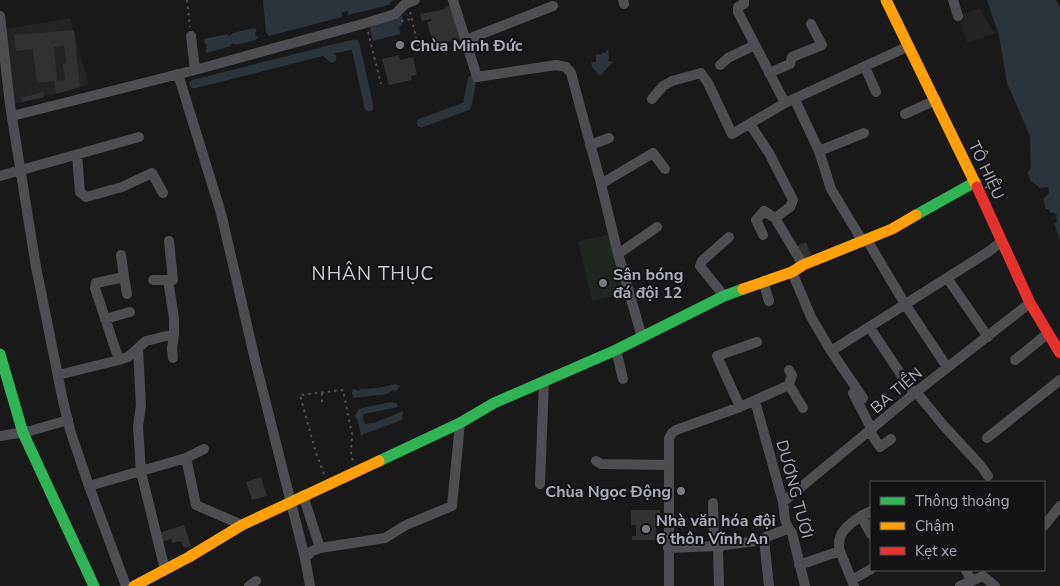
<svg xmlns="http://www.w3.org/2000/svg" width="1060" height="586" viewBox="0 0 1060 586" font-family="'Nunito Sans',sans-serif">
<rect width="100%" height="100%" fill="#191919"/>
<!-- built -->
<path fill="#232325" d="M980 8 990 27 996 33 967 43 958 16Z
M70 18 89 85 15 104 6 29Z"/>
<!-- green -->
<path fill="#1f2620" d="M609 235 625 293 592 301 578 241Z"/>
<!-- water -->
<path fill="#2b343b" d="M263 0H393L389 5 348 15V11L342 12V17L269 36 266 32Z
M987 0H1056L1060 7V239L1054 224 1058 221 1056 218 1057 215 1053 212 1050 213V210L1046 209 1043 199 1049 193 1048 187 1040 188 1030 180 1028 172 1031 169 1030 136 1007 83 999 36Z
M402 15 403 20 399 22 404 21 399 28 400 34 373 41 370 30 372 24Z
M254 28 257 30 255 33 256 37 259 36 256 40 235 45 234 43 230 45 231 46 207 53 206 52 207 44H205L204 39 228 34V36L231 35 232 33Z
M608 49 609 58 608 61 613 62 601 75H599L592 67 591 62H596V55L598 54 602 55V52L605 53Z
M396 384 400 386 395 392 393 390 387 394 353 398 352 393 353 389 359 391 360 389 377 388Z
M390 402 397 403 398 407 364 414 363 418 365 424 374 423 403 411 402 420 364 434 361 436 358 421 355 416 359 409Z"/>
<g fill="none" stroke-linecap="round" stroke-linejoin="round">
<!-- canal -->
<path stroke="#2b343b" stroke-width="9" d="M325 51 355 44 357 53
M358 57 369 107
M194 84 325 51 332 58
M421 123 467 106 472 80"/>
</g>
<!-- building -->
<path fill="#313131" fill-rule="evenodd" d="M451 5 460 39 448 42 450 49 436 53 427 22 431 21V19L422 21 420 14 445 9V7Z
M74 30 80 87 56 94 54 81 37 83 33 49 16 51 14 35ZM64 46 66 63 63 64 65 80 57 81 54 47Z
M399 55 400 60 413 57 417 75 411 76 412 80 389 85 382 59Z
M43 92 44 97 22 102 21 98Z
M806 242 813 258 803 262 797 246Z
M261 477 267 496 252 500 246 482Z
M631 510H660V525H656V535L660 536V540H632V536H636V525H631Z
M184 525 191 546 184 548 181 541 172 543 171 539 160 542 158 533Z"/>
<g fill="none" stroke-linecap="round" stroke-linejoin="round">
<!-- path -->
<path stroke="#4f5054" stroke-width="2" stroke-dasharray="2.5 4" stroke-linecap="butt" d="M187 0 190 27
M410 12 419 50
M401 21 411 19
M368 32 381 84
M322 393V402
M324 474 316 453 300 395 343 390 352 434 351 455 353 461"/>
<!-- street -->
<path stroke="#4d4e52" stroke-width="10" d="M453 0 477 77 556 65 566 67 571 73 601 184 618 254 642 337
M623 0 624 4
M744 0V4L738 7V12L785 103
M953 0 958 16
M0 16 10 105 36 267 63 401 70 430 89 486 126 586
M191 36 195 70
M466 40 553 6
M720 65 728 58 755 45
M865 67 876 92
M769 73 790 64 792 57 822 45 811 24
M178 74 221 213 256 364 305 558 310 586
M652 99 663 86 672 81 701 73 708 83 732 134 785 103 909 46
M795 100 819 151 831 189 863 242
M905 114 936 100
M12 116 195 70 366 23 395 14 405 4 415 0
M750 124 769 153 793 200 790 207 775 218 803 265
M590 145 609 138
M819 151 864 133
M77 155 80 192 86 197 122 187 152 173 163 193
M0 176 139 137
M601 184 653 153 665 169
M763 235 756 220 764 211 775 218
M867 240 905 304 947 367
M618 254 657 227
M792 272 811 317 831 351 863 398
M124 277 127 294
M947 278 988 337
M153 280H173L169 241
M168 280 174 318V334
M763 281 769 301
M724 296 700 266 702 261 729 237
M105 319 130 312
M870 328 914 394
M138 348 141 406 138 426 141 472 165 570
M616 350 623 379
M831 351 988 252 1001 242
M119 360 128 357 146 341 174 334 172 349 173 358
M1015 360 1047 334
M789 370 792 375 789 385
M58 375 119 360 95 288 96 283 124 277 121 255
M916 392 944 426 981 466 988 476
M853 393 872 430
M755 401 783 502C785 516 783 522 792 533L805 586
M740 407 717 356 757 342
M870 432 880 447 891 439
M0 436 30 431 68 420
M987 438 1060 380
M186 458 196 505 242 525
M596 461 601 464 668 465
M540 484 544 381
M89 486 186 458 204 449
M303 495 320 548
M783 502 916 392 1030 303
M713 503 714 546
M861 516 871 511
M1044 526 1060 506
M764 540 769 586
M718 546 719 586
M668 548 718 546 764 540 766 537 787 529
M840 551C835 534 849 524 861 516L871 534
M305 558 312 551 320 548 385 538 406 525 452 506 460 423
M799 565 840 551 854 586
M966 570 971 581
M852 580 871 569
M249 586 256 581
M669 586V438L672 433 676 430 740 407 789 385 803 408
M960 586 983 576 995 586"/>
<!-- fast -->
<path stroke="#30b455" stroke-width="11" d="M916 215 975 182
M0 354 23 433 94 586
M379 461 460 423 494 403 616 350 724 296 743 289"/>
<!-- slow -->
<path stroke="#ff9f0a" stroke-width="11" d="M886 0 977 187
M743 289 792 272 803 265 892 229 916 215
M134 586 189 557 242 525 379 461"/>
<!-- jam -->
<path stroke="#e5322d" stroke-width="11" d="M977 187 1030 303 1060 353"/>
</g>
<!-- markers -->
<g fill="#777a82" stroke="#131315" stroke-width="2">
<circle cx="400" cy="45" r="5"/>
<circle cx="603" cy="283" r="5"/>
<circle cx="681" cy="491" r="5"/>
<circle cx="646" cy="529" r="5"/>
</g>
<g text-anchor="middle" stroke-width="4" stroke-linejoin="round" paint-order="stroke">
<!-- poi labels -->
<g font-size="16" font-weight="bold" fill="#aaaeba" stroke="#131315" text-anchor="start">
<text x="410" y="51">Chùa Minh Đức</text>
<text x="613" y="280">Sân bóng<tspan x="613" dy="18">đá đội 12</tspan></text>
<text x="671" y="497" text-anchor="end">Chùa Ngọc Động</text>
<text x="656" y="526">Nhà văn hóa đội<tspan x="656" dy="18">6 thôn Vĩnh An</tspan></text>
</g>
<!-- street labels -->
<g font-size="16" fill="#aaaeba" stroke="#131315">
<text transform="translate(987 170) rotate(65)" y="6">TÔ HIỆU</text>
<text transform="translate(896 390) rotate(-40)" y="6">BA TIỀN</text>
<text transform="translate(795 489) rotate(75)" y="6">DƯƠNG TƯƠI</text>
</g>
<!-- quarter labels -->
<g font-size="19" letter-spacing="1" fill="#cbced6" stroke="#131315">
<text x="373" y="280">NHÂN THỤC</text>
</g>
</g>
<!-- legend -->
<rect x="870" y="481" width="175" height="90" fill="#131315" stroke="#4f5157"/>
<rect x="880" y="497" width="25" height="8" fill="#30b455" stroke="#4f5157"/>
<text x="915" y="506" font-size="15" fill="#aaaeba">Thông thoáng</text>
<rect x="880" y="522" width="25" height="8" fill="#ff9f0a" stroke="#4f5157"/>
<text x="915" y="531" font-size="15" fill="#aaaeba">Chậm</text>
<rect x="880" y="547" width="25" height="8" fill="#e5322d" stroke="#4f5157"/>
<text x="915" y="556" font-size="15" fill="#aaaeba">Kẹt xe</text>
</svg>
